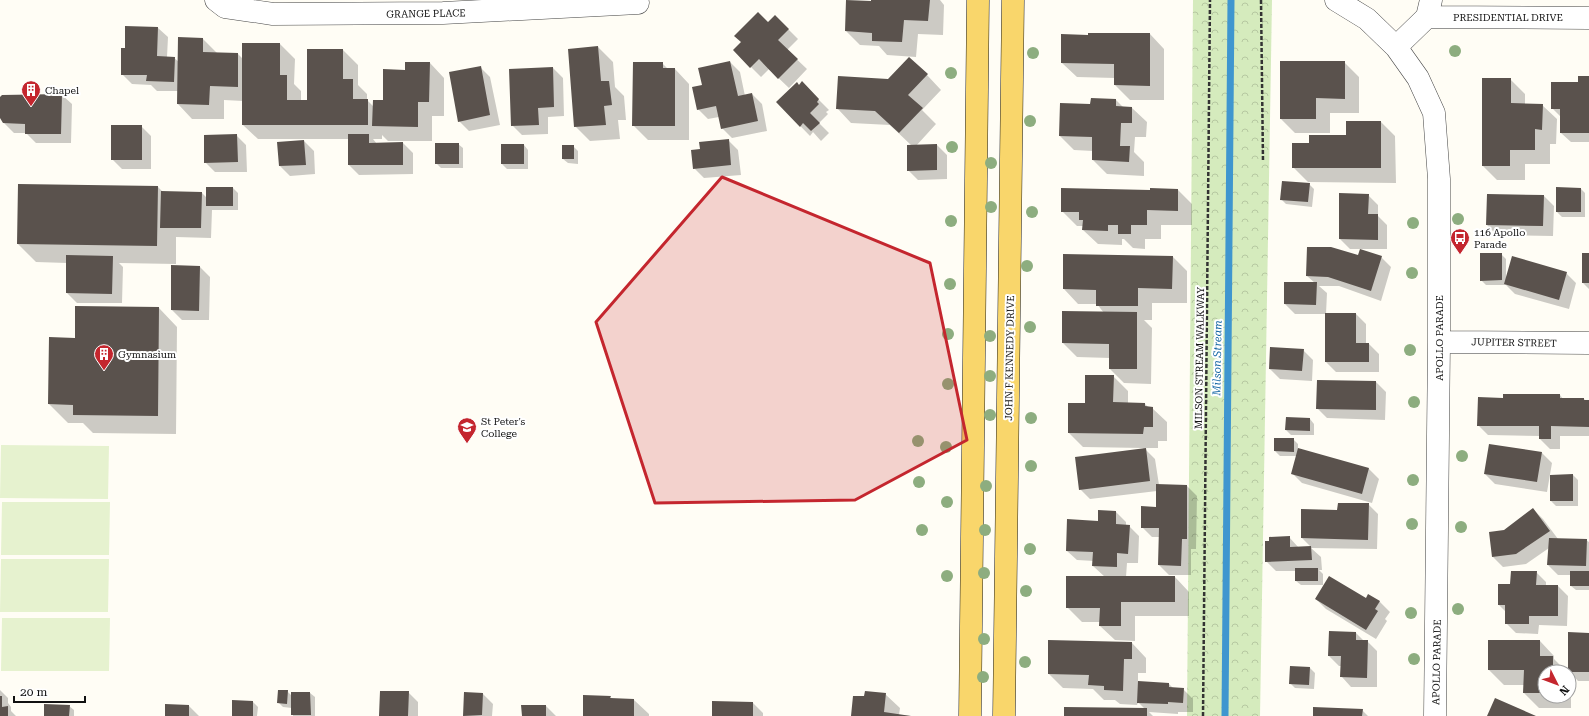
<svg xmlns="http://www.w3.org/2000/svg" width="1589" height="716" viewBox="0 0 1589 716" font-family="'Roboto Serif',serif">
<defs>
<pattern id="park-crowns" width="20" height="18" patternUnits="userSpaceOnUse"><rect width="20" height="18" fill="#d5ebbd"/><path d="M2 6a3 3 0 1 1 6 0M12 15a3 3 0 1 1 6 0" fill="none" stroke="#b6c8a1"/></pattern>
</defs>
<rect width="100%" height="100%" fill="#fffdf5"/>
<!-- park -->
<path fill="url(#park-crowns)" d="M1193 0H1272L1260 716H1187Z"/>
<!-- pitch -->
<path fill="#e6f2cf" d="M1 445 109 446 108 499 0 498Z
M2 502H110L109 555H1Z
M1 559H109L108 612H0Z
M2 618H110L109 671H1Z"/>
<!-- shadow -->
<path fill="#0003" d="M872 0H940L944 5 943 35 918 34 916 57 887 55 879 46 860 45 846 31 872 3Z
M775 16 798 39 787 50 807 69 789 88 769 69 761 77 734 50 768 24Z
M158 28 168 37 167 57 174 58 179 62 203 39 217 53 238 54 243 59 280 44 295 59 294 84 301 91V101H308V50H343L358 65V85L367 94V100L373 106 384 101 406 71 430 63 444 78V116H432V141H388L382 135V139H373L377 144 403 143 413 153V174L359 175 349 165V139H258L243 125V101L224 100V119H192L178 104V91H157L151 85 132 84 122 74 126 49Z
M1150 34 1164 49V100H1130L1115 85V78L1077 77 1062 63Z
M598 47 613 62 615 87 624 96 626 120H618L620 139 590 141 575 126Z
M730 62 740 72 745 96 752 94 762 104 767 131 732 138 722 128 719 117 708 119 698 109 703 86Z
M1344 62 1359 77V113H1330V133H1295L1281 119Z
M662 63 668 69H675L689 84V140H648L633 125Z
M480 67 490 77 500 125 469 131 459 121Z
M553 68 563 78 564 116 548 117V134L522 135 512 125 510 70Z
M927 75 941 90 922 110 936 124 916 146 937 145 947 155V179L918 180 908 170 912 146 890 125 851 123 837 108 889 80Z
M1589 77V142H1571L1561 133V117L1552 108 1579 83Z
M1510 79 1525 94V105H1542L1557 119 1556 144H1550V164H1525V180H1497L1483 166Z
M802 83 829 110 826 112 828 114 819 123 829 133 821 141 813 132 810 136 777 102Z
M62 95 72 104 71 143H36L26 133H14L4 123 0 116V99Z
M1116 100 1123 107 1132 108 1147 122 1146 137H1135L1134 152 1144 162V176L1107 174 1093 160V151L1074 150 1060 136 1091 105Z
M1381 122 1395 136 1396 183 1308 182 1293 167 1310 144 1347 136Z
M141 126 151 136V169H122L112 159Z
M236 135 246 145 247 172H215L205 162Z
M728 140 738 150 741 175 704 178 694 168 701 150Z
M304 141 314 151 315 174 290 176 280 166 278 143Z
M458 144 463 148V168H441L436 163Z
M502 145H524L528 150V169H507L502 164Z
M573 146 578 151V164L568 163 563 159Z
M1309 184 1314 189 1312 207 1286 204 1281 199Z
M158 187 163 192 202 193 207 198V188H233L238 193V210H212L211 238 176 237V264L119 263 123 267 122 303H77L67 293V263L36 262 18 244Z
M1581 189 1585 193V217H1562L1557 212Z
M1178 190 1192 204V225H1161V239H1145V249L1133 248 1124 239H1122V245L1098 244 1083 230 1084 226H1077L1062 211 1151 191Z
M1368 195 1378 205V216L1387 225V249H1350L1340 239Z
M1544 196 1554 206 1553 236 1497 235 1487 225Z
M1501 254 1506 259V278L1566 273 1576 283 1569 309 1515 294 1506 285H1486L1481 280Z
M1583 254H1589V289L1583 283Z
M1173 257 1187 271V303H1152V320H1144L1152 328 1151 384 1124 383 1110 369V358L1077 357 1063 343 1104 313 1097 304H1078L1064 289Z
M1359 257H1381L1391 267 1381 301 1339 286H1319L1327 293 1326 314H1356L1366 324V344H1369L1379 354V372H1336L1326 362V314H1295L1285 304 1315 283 1307 276Z
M172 266 200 267 210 277 209 320H182L172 310Z
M159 308 177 327 176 434 93 433 83 423H68L49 404 50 338 76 339Z
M1303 350 1313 360 1312 381 1280 379 1270 369Z
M1113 376 1128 391V403L1145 404 1149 408H1152L1167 422V441H1158V448H1144L1155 459 1159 485 1187 486 1197 496 1196 549H1191V575H1169L1159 565V537H1152L1142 527 1157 508V491L1090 499 1080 489 1144 449 1143 448 1083 447 1069 433 1086 404Z
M1376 382 1386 392 1385 420 1327 418 1317 408Z
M1504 395H1560L1563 399H1584L1586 401H1589V436H1560V449H1550L1540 439V436L1488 435 1478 425 1504 399Z
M1310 419 1314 424V435H1291L1286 430Z
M1275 439H1293L1298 444V449L1369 469 1379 479 1372 503 1302 483 1292 473 1297 456H1280L1275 451Z
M1542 453 1552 463 1547 492 1495 484 1485 474Z
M1573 475 1578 480V506H1556L1551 501V476Z
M1368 504 1378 514 1377 549 1311 548 1321 557 1322 570H1319L1323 574V585H1301L1296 581V571H1276L1266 561 1289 537 1299 548 1311 547 1302 538 1338 511Z
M1533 509 1543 519 1558 539 1586 540 1589 542V590H1576L1571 586V575H1558L1548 565 1549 548 1526 564 1503 567 1493 557 1504 531Z
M1116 512 1126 522V526H1129L1139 536 1138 563H1127L1126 577H1175L1189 592V616H1135V641L1115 640 1100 626 1101 622H1082L1067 607 1105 577 1093 566 1094 561 1077 560 1067 551 1099 522Z
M1536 572 1546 582V586H1558L1568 596 1567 626 1539 625 1538 634 1516 633 1506 623V612L1499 605 1511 585Z
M1368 595 1380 602 1390 612 1385 619 1387 621 1376 639 1326 609 1316 599H1366Z
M1356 633 1364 641H1367L1377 651V687H1351L1342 677V666H1339L1329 656Z
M1589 634V681H1578L1569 671Z
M1540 641 1554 656V659L1567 672H1545V696H1569V683L1571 693V708H1539L1524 693 1525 685H1504L1489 670Z
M1132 643 1146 658V673H1138V682L1169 684 1174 689H1183L1193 699V712H1178V714L1149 712 1153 716H1065L1145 709 1138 702 1137 705 1120 704 1115 700H1104L1093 689 1063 688 1049 674Z
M1291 667 1310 668 1315 673 1314 689 1295 688 1290 683Z
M0 690 8 698V703L11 707V711L16 716H0Z
M287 691 292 696 310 693 315 697V716H293L292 708 283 707 278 702Z
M408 692 418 702V716H380Z
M465 693 483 694 493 704 492 716H464Z
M885 694 900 708 899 715 912 716H852L865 697Z
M610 697 613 699 634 700 649 714V716H584Z
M253 702 258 707 257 716H233Z
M753 703 763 713V716H713Z
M166 705 189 706 199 716H166Z
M69 706 74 710V716H45Z
M546 706 556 716H523Z
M1362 710 1368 716H1314Z"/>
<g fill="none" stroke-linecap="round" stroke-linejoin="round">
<!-- stream -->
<path stroke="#3f96cf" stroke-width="7" d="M1225 716 1231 0"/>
</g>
<!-- building -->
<path fill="#5a524d" d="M846 0 871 1V0H930L928 21 904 20 902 42 872 41V33L845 31Z
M758 12 768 22 775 15 789 29 778 40 798 59 778 79 759 59 750 68 733 50 741 42 734 36Z
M125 26 158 27 157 56 175 57 174 82 146 81 147 75H121V48H125Z
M1088 33H1150V86L1114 85V64L1061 63V34L1088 35Z
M178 37 203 38V52L238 53V87L210 86 209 105 177 104Z
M242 43H280V75H287V100H307V49H343V79H353V99H368V125H242Z
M598 46 601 81H609L612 105 604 106 606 125 574 127 568 49Z
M909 57 928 74 908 95 923 108 899 133 875 111 836 109 838 76 888 79Z
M730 61 738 96 752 93 758 121 721 129 716 106 697 110 692 87 702 85 698 68Z
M1280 61H1345V99L1316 98V119H1280Z
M405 62H430L429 102H418V127L372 126 373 100H383V69L405 70Z
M633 62H663V68H675V126H632Z
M481 66 490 115 458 122 449 72Z
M553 67 554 107 538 108 539 125 511 126 509 69Z
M1578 76H1589V133H1560V109H1551V82H1578Z
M1482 78H1511V103L1543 104 1542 130 1535 129V150H1510V166H1482Z
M802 81 819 99 817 102 819 104 810 113 820 123 811 131 803 123 800 127 776 102 797 82 799 85Z
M62 94 61 134H25V124L3 123 0 118V97L2 95Z
M1091 98 1116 99V106L1132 107V123H1121L1120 146H1130L1129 162 1092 160V137L1059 136 1060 103 1090 104Z
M1346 121H1381V168H1292V143H1309V135H1346Z
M111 125H142V160H111Z
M237 134 238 162 204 163V135Z
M348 134H369V143L403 142V165H348Z
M729 139 731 165 693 169 691 150 700 149 699 142Z
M304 140 306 165 279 166 277 142Z
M435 143H459V164H435Z
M501 144H524V164H501Z
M937 144V170L907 171V145Z
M562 145H574V159H562Z
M1282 181 1310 183 1308 202 1280 200Z
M18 184 158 186 157 246 17 244Z
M206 187H233V206H206Z
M1556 187 1581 188V212H1556Z
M1061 188 1150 190V188L1178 189V211L1147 210V225H1131V234H1118V225H1108V231L1082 230 1083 220H1079V212H1061Z
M161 191 202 192 201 228H160Z
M1339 193 1369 194 1368 214H1378V240L1339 239Z
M1487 194 1544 195 1543 226 1486 225Z
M1307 247H1331L1358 255 1360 249 1382 256 1371 291 1328 277 1306 276Z
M1480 253H1502V280L1480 281Z
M1582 253H1589V283H1582Z
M1063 254 1173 256 1172 289 1138 288V306H1096V290L1063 289Z
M66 255 113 256 112 294 66 293Z
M1512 256 1567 272 1559 300 1504 284Z
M171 265 200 266 199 311 171 310Z
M1284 282H1317L1316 305 1284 304Z
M75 306 159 307 158 416 73 415V405L48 404 49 337 75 338Z
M1062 311 1137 312V369H1109V344L1062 343Z
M1325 313H1356V343H1369V362H1325Z
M1270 347 1304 349 1302 371 1269 369Z
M1085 375H1114L1113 402 1145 403V406L1153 407V427H1144L1143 434 1068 433V403H1085Z
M1317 380 1376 381V410L1316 409Z
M1503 394H1560V398H1584V400H1589V427L1551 426V439H1539V426H1477L1478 397 1503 398Z
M1286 417 1310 418V431L1285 430Z
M1274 438H1294V452L1274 451Z
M1489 444 1542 452 1537 482 1484 474Z
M1146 448 1150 481 1079 490 1075 457Z
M1298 448 1369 468 1362 494 1291 474Z
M1573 474V501H1550V475Z
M1156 484 1187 485V539H1182L1181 566 1158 565 1159 528H1141V506L1156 507Z
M1338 503H1369L1368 540 1301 538V509L1337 510Z
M1533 508 1550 531 1516 554 1492 557 1489 532 1504 530Z
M1098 510 1116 511V524L1130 525 1128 554 1117 553V567L1092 566 1093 552 1066 551 1067 519 1098 521Z
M1290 536V547L1311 546 1312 560 1265 562V541H1269V537Z
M1549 538 1587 539 1586 566 1547 565Z
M1295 568H1318V581H1295Z
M1511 571H1537L1536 585H1558V616H1529V624H1505V605H1498V584H1510Z
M1570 571H1589V586H1570Z
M1066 576H1175V602H1121V626H1099L1100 608H1066Z
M1329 576 1366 598 1368 594 1380 601 1375 609 1378 611 1366 630 1315 599Z
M1329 631 1356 632V640H1368L1367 678 1340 677 1341 656H1328Z
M1568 632 1589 633V672H1568Z
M1048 640 1132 642V659H1124L1123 691 1104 690V686L1088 685 1089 675 1048 674Z
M1488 640H1540V656H1553V668H1556V672H1545V693H1523L1524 670H1488Z
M1290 666 1310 667 1309 685 1289 684Z
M1138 681 1169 683V687L1184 688 1183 703 1168 702V704L1137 703Z
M278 690H288L287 704 277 703Z
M380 691H409L408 716H379Z
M865 691 886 693 884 712 911 716H851L853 696H864Z
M291 692H310L311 715H291Z
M464 692 483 693 482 715 463 716Z
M583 695 611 696 610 698 634 699V716H583Z
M0 696H2V707L8 706V716H0Z
M1495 698 1536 716H1487Z
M232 700 253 701V716H232Z
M712 701 753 702V716H712Z
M44 704 70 705 69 716H44Z
M165 704 189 705V716H165Z
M521 705H546V716H522Z
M1064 707 1147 708V716H1064Z
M1313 707 1363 709 1362 716H1313Z"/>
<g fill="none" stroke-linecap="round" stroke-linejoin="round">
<defs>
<path id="minor" d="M216 0 225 7 273 14 443 13 638 3
M1336 0 1367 19 1396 47 1418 78 1434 113 1439 179V342L1435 716
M1427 17 1589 18
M1396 47 1427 17 1431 0
M1439 342 1589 343"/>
<path id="major" d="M970 716 978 0
M1004 716 1013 0"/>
</defs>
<!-- minor casing -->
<use href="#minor" stroke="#444" stroke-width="23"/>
<!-- major casing -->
<use href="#major" stroke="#222" stroke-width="23"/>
<!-- path -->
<path stroke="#333" stroke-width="2.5" stroke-dasharray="4 2" stroke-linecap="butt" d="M1261 0 1263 162
M1203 716 1210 0"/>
<!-- minor -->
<use href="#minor" stroke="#fff" stroke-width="22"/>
<!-- major -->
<use href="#major" stroke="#f9d66b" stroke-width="22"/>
</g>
<!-- trees -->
<g fill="#8dad7f">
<circle cx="1455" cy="51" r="6"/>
<circle cx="1033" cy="53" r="6"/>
<circle cx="951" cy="73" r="6"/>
<circle cx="1030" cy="121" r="6"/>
<circle cx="952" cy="147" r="6"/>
<circle cx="991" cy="163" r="6"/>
<circle cx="991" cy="207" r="6"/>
<circle cx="1032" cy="212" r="6"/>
<circle cx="1458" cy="219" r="6"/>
<circle cx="951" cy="221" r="6"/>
<circle cx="1413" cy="223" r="6"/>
<circle cx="1027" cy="266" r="6"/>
<circle cx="1412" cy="273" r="6"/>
<circle cx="950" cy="284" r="6"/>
<circle cx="1030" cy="327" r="6"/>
<circle cx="948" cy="334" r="6"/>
<circle cx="990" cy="336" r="6"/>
<circle cx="1410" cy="350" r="6"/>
<circle cx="990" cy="376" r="6"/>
<circle cx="948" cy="384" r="6"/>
<circle cx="1414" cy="402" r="6"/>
<circle cx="990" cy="415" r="6"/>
<circle cx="1031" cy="418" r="6"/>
<circle cx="918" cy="441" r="6"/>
<circle cx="946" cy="447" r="6"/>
<circle cx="1462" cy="456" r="6"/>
<circle cx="1031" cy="466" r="6"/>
<circle cx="1413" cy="480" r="6"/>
<circle cx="919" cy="482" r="6"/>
<circle cx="986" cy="486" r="6"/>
<circle cx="947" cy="502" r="6"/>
<circle cx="1412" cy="524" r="6"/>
<circle cx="1461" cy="527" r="6"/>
<circle cx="922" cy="530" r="6"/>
<circle cx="985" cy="530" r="6"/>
<circle cx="1030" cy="549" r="6"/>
<circle cx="984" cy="573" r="6"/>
<circle cx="947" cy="576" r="6"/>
<circle cx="1026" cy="591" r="6"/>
<circle cx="1458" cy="609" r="6"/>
<circle cx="1411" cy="613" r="6"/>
<circle cx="984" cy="639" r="6"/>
<circle cx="1414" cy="659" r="6"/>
<circle cx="1025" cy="662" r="6"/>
<circle cx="983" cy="677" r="6"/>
</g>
<!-- marked area -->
<path fill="#c4262e" fill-opacity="0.2" stroke="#c4262e" stroke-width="3" stroke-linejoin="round" d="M722 177 930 263 967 440 855 500 655 503 596 322Z"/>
<!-- icons -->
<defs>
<symbol id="building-pin" viewBox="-11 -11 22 30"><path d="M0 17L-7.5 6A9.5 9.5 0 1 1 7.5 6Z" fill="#c4262e" stroke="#fff"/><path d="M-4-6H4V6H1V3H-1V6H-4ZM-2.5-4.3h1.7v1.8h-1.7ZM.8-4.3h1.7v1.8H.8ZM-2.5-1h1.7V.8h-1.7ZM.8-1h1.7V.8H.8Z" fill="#fff"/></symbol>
<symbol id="bus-pin" viewBox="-11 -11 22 30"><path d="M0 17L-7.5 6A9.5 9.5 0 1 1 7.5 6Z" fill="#c4262e" stroke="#fff"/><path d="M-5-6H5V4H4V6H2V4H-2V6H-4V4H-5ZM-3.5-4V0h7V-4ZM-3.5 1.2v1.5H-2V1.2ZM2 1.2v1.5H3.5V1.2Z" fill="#fff"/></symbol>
<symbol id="school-pin" viewBox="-11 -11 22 30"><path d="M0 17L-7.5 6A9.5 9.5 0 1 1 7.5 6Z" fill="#c4262e" stroke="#fff"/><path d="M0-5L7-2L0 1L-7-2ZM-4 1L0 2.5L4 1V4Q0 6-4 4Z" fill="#fff"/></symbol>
</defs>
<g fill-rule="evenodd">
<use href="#building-pin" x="20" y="79" width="22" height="30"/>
<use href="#bus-pin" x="1449" y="227" width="22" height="30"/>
<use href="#building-pin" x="93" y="343" width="22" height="30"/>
<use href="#school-pin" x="456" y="416" width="22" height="30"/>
</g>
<g text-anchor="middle" stroke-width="4" stroke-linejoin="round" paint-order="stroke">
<!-- street labels -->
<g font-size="10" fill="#111" stroke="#fff">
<text transform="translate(426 13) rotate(-1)" y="4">GRANGE PLACE</text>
<text x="1508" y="21">PRESIDENTIAL DRIVE</text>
<text transform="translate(1439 338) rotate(-90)" y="4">APOLLO PARADE</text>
<text transform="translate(1514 342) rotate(1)" y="4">JUPITER STREET</text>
<text transform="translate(1009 358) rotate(-89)" y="4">JOHN F KENNEDY DRIVE</text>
<text transform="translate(1199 358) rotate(-89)" y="4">MILSON STREAM WALKWAY</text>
<text transform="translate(1436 662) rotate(-89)" y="4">APOLLO PARADE</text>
</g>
<!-- poi labels -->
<g font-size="10" fill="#111" stroke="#fff" text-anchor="start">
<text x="45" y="94">Chapel</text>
<text x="1474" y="236">116 Apollo<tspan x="1474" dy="12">Parade</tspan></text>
<text x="118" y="358">Gymnasium</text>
<text x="481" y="425">St Peter's<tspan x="481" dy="12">College</tspan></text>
</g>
<!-- water labels -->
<g font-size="11" font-style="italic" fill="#1768a6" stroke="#fff">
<text transform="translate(1217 358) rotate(-89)" y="4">Milson Stream</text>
</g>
</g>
<!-- north arrow -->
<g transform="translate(1557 684) rotate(132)"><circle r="19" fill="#ffffff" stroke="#a0a0a0"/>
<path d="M0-3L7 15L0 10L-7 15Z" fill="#c4262e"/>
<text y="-6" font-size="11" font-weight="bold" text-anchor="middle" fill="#111111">N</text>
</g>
<!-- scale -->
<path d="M14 696v6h71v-6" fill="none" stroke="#111111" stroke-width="2"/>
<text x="20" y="696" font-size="12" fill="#111111" stroke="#ffffff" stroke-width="3" paint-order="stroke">20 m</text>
</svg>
